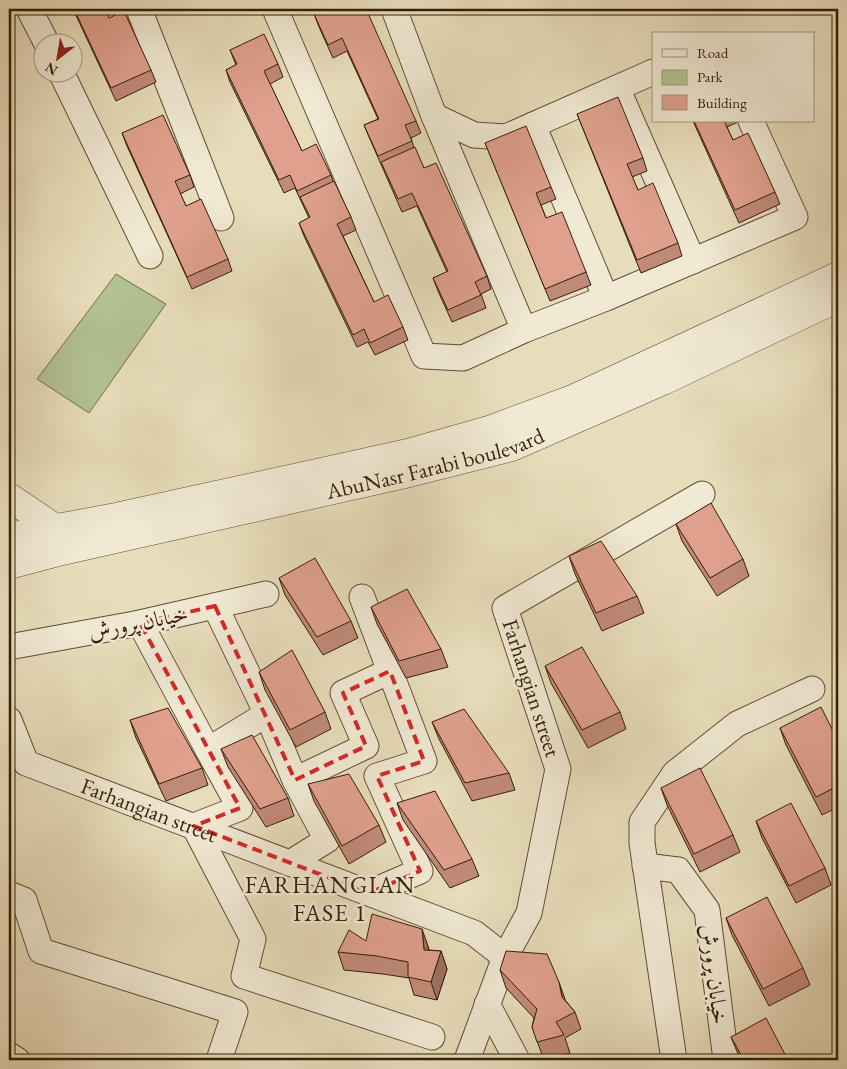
<svg xmlns="http://www.w3.org/2000/svg" width="847" height="1069" viewBox="0 0 847 1069" font-family="'EB Garamond',Amiri,serif">
<rect width="100%" height="100%" fill="#e8ddbb"/>
<filter id="stains"><feTurbulence type="fractalNoise" baseFrequency=".004" numOctaves="4"/><feColorMatrix values="0 0 0 0 .2 0 0 0 0 .09 0 0 0 0 .02 0 0 0 .5 -.17"/></filter>
<radialGradient id="worn" r=".72"><stop offset=".6" stop-color="#630" stop-opacity="0"/><stop offset="1" stop-color="#630" stop-opacity=".3"/></radialGradient>
<!-- green -->
<path fill="#b3c292" stroke="#74704d" d="M116 274 166 304 89 413 37 379Z"/>
<g fill="none" stroke-linecap="round" stroke-linejoin="round">
<defs>
<g id="minor">
<path d="M29 9 46 42"/>
<path d="M139 9 221 218"/>
<path d="M275 9 424 356 463 358 524 330 606 298 795 217 751 121"/>
<path d="M394 9 434 116 524 330"/>
<path d="M61 72 150 256"/>
<path d="M617 88 693 261"/>
<path d="M434 116 474 135 506 137 653 72"/>
<path d="M533 125 606 298"/>
<path d="M362 597 424 761 377 776 420 871 369 893"/>
<path d="M215 606 267 714 295 780 327 840 290 863"/>
<path d="M140 623 208 750 240 808 194 826 253 939 244 976 432 1037"/>
<path d="M9 647 140 623 266 594"/>
<path id="s1" d="M9 720 26 763 474 933 505 957"/>
<path d="M208 750 267 714"/>
<path d="M295 780 366 746 343 693 390 671"/>
<path d="M645 866 678 870 707 910 726 1060"/>
<path d="M9 894 24 900 41 951 235 1012 219 1060"/>
<path d="M487 1004 517 1060"/>
<path d="M9 1055 17 1060"/>
<path d="M467 1060 505 957 529 913 558 769 505 608 702 494"/>
<path d="M674 1060 642 843V822L675 773 737 724 812 689"/>
</g>
<g id="tertiary">
<path d="M9 497 55 528 58 538"/>
<path d="M9 537 116 517 408 453 489 430 575 398 838 276"/>
<path id="s2" d="M9 565 62 551 409 473 512 447 665 380 838 298"/>
</g>
</defs>
<!-- minor casing -->
<use href="#minor" stroke="#624d35" stroke-width="27"/>
<!-- tertiary casing -->
<use href="#tertiary" stroke="#624d35" stroke-width="29"/>
<!-- minor -->
<use href="#minor" stroke="#f0e9d3" stroke-width="25"/>
<!-- tertiary -->
<use href="#tertiary" stroke="#f0e9d3" stroke-width="28"/>
</g>
<!-- wall -->
<path fill="#c08a79" stroke="#361d08" d="M73 9H104L109 18 151 70 156 82 116 101Z
M355 13 416 121 421 133 411 138 414 148 424 168 487 276 491 289 481 294 486 308 452 322 438 291 433 278 447 272 417 206 402 212 369 137 364 125 378 119 347 51 333 58 319 27 314 14Z
M230 50 278 64 283 77 270 84 302 151 331 175 333 181 351 217 356 230 343 236 374 302 403 327 408 340 375 355 368 342 357 347 304 236 299 223 309 218 295 188 284 193 230 82 226 70 236 65Z
M577 114 643 158 647 171 632 177 638 190 678 243 682 256 641 273Z
M693 121H740L727 127 733 140 775 192 780 204 739 223Z
M122 133 190 175 194 187 180 194 186 206 228 259 232 271 192 289 127 146Z
M485 143 551 187 556 199 541 205 546 218 586 272 591 285 550 301Z
M676 524 743 559 749 576 717 596 682 541Z
M569 556 637 596 644 613 602 631 575 574Z
M279 578 351 621 358 638 323 655 285 595Z
M371 607 441 649 448 667 406 678 377 624Z
M545 666 620 712 626 729 588 748 551 683Z
M259 672 325 712 331 729 296 747 265 690Z
M130 720 202 768 208 785 166 801 136 738Z
M432 722 509 773 515 790 472 801 439 739Z
M780 728 838 741V807L822 815 786 745Z
M221 749 288 798 294 816 266 827 228 767Z
M308 784 379 825 386 842 349 864 314 801Z
M661 788 733 835 740 852 700 872 667 805Z
M397 803 472 859 479 876 450 888 403 820Z
M756 821 825 868 831 885 796 903 762 838Z
M726 918 803 968 810 985 769 1006 732 935Z
M366 941 428 946 429 950 441 951 447 969 437 1000 414 995 409 978 383 974 344 970 338 952Z
M500 970 565 1000 575 1012 581 1029 565 1038 570 1053 544 1060 532 1027 534 1018 506 988Z
M731 1037 788 1060H741L738 1054Z"/>
<!-- shaded-wall -->
<path fill="#9c7163" stroke="#361d08" d="M422 929 428 946 431 967 424 950Z
M441 951 447 969 437 1000 431 982Z
M559 982 565 999 569 1014 562 997Z"/>
<!-- building -->
<path fill="#dfa18d" stroke="#361d08" d="M74 9H105L109 18 124 11 151 70 111 88Z
M326 9H353L355 13 366 9 416 121 405 125 412 141 378 156 364 125 379 119 342 38 328 45 314 14Z
M264 34 278 64 264 71 302 151 316 144 331 175 297 191 290 175 279 180 226 70 237 64 230 50Z
M618 97 643 158 627 164 638 190 653 183 678 243 637 260 577 114Z
M163 115 190 175 175 181 186 206 201 199 228 259 187 277 122 133Z
M694 121H724L733 140 748 133 775 192 735 210Z
M526 126 551 187 536 193 546 218 562 212 586 272 545 289 485 143Z
M415 147 424 168 436 163 487 276 475 282 481 295 448 310 433 278 448 271 412 193 398 199 381 162Z
M334 181 351 217 337 224 374 302 388 295 403 327 370 343 364 329 353 335 299 223 310 217 300 197Z
M711 503 743 559 710 578 676 524Z
M601 541 637 596 596 613 569 556Z
M315 558 351 621 317 637 279 578Z
M407 589 441 649 399 661 371 607Z
M582 647 620 712 582 730 545 666Z
M292 650 325 712 290 730 259 672Z
M821 707 838 741V786L816 797 780 728Z
M168 708 202 768 159 784 130 720Z
M464 709 509 773 465 783 432 722Z
M252 735 288 798 260 809 221 749Z
M700 768 733 835 694 854 661 788Z
M349 774 379 825 342 846 308 784Z
M435 791 472 859 444 870 397 803Z
M791 803 825 868 789 886 756 821Z
M767 897 803 968 763 989 726 918Z
M372 914 422 929 424 950 441 951 431 982 408 977V962L377 956 338 952 349 930 366 941Z
M506 951 547 954 559 982 562 997 575 1012 556 1022 564 1035 537 1042 532 1027 537 1009 500 970Z
M766 1018 788 1060H744L731 1037Z"/>
<!-- marked area -->
<path fill="none" stroke="#d62828" stroke-width="4" stroke-dasharray="10 6" stroke-linejoin="round" d="M215 606 295 780 366 746 343 693 390 671 424 761 377 776 420 871 369 893 194 826 240 808 140 623Z"/>
<g text-anchor="middle" stroke-width="5" stroke-linejoin="round" paint-order="stroke">
<!-- street labels -->
<g font-size="22" fill="#361d08" stroke="#f0e9d3">
<text dy="8" stroke="none"><textPath href="#s2" startOffset="438">AbuNasr Farabi boulevard</textPath></text>
<text transform="translate(138 622) rotate(-11)" y="8">خیابان پرورش</text>
<text transform="translate(532 688) rotate(72)" y="8">Farhangian street</text>
<text dy="8" stroke="none"><textPath href="#s1" startOffset="178">Farhangian street</textPath></text>
<text transform="translate(715 974) rotate(83)" y="8">خیابان پرورش</text>
</g>
<!-- neighbourhood labels -->
<g font-size="24" letter-spacing="1" fill="#361d08" stroke="#f0e9d3">
<text x="330" y="893">FARHANGIAN<tspan x="330" dy="28">FASE 1</tspan></text>
</g>
</g>
<!-- margin -->
<rect width="847" height="1069" fill="none" stroke="#e8ddbb" stroke-width="30"/>
<rect x="10" y="10" width="827" height="1049" fill="none" stroke="#361d08" stroke-width="2.5"/>
<rect x="15" y="15" width="817" height="1039" fill="none" stroke="#361d08"/>
<!-- legend -->
<rect x="652" y="32" width="162" height="90" fill="#f0e9d3" stroke="#a69782"/>
<rect x="662" y="49" width="25" height="8" fill="#f0e9d3" stroke="#a69782"/>
<text x="697" y="58" font-size="15" fill="#361d08">Road</text>
<rect x="662" y="70" width="25" height="15" fill="#b3c292" stroke="#a69782"/>
<text x="697" y="82" font-size="15" fill="#361d08">Park</text>
<rect x="662" y="95" width="25" height="15" fill="#dfa18d" stroke="#a69782"/>
<text x="697" y="108" font-size="15" fill="#361d08">Building</text>
<!-- north arrow -->
<g transform="translate(58 58) rotate(211)"><circle r="24" fill="#f0e9d3" stroke="#a69782"/>
<path d="M0-4L9 19L0 12L-9 19Z" fill="#8f2418"/>
<text y="-8" font-size="14" font-weight="bold" text-anchor="middle" fill="#361d08">N</text>
</g>
<rect width="100%" height="100%" filter="url(#stains)"/>
<rect width="100%" height="100%" fill="url(#worn)"/>
</svg>
